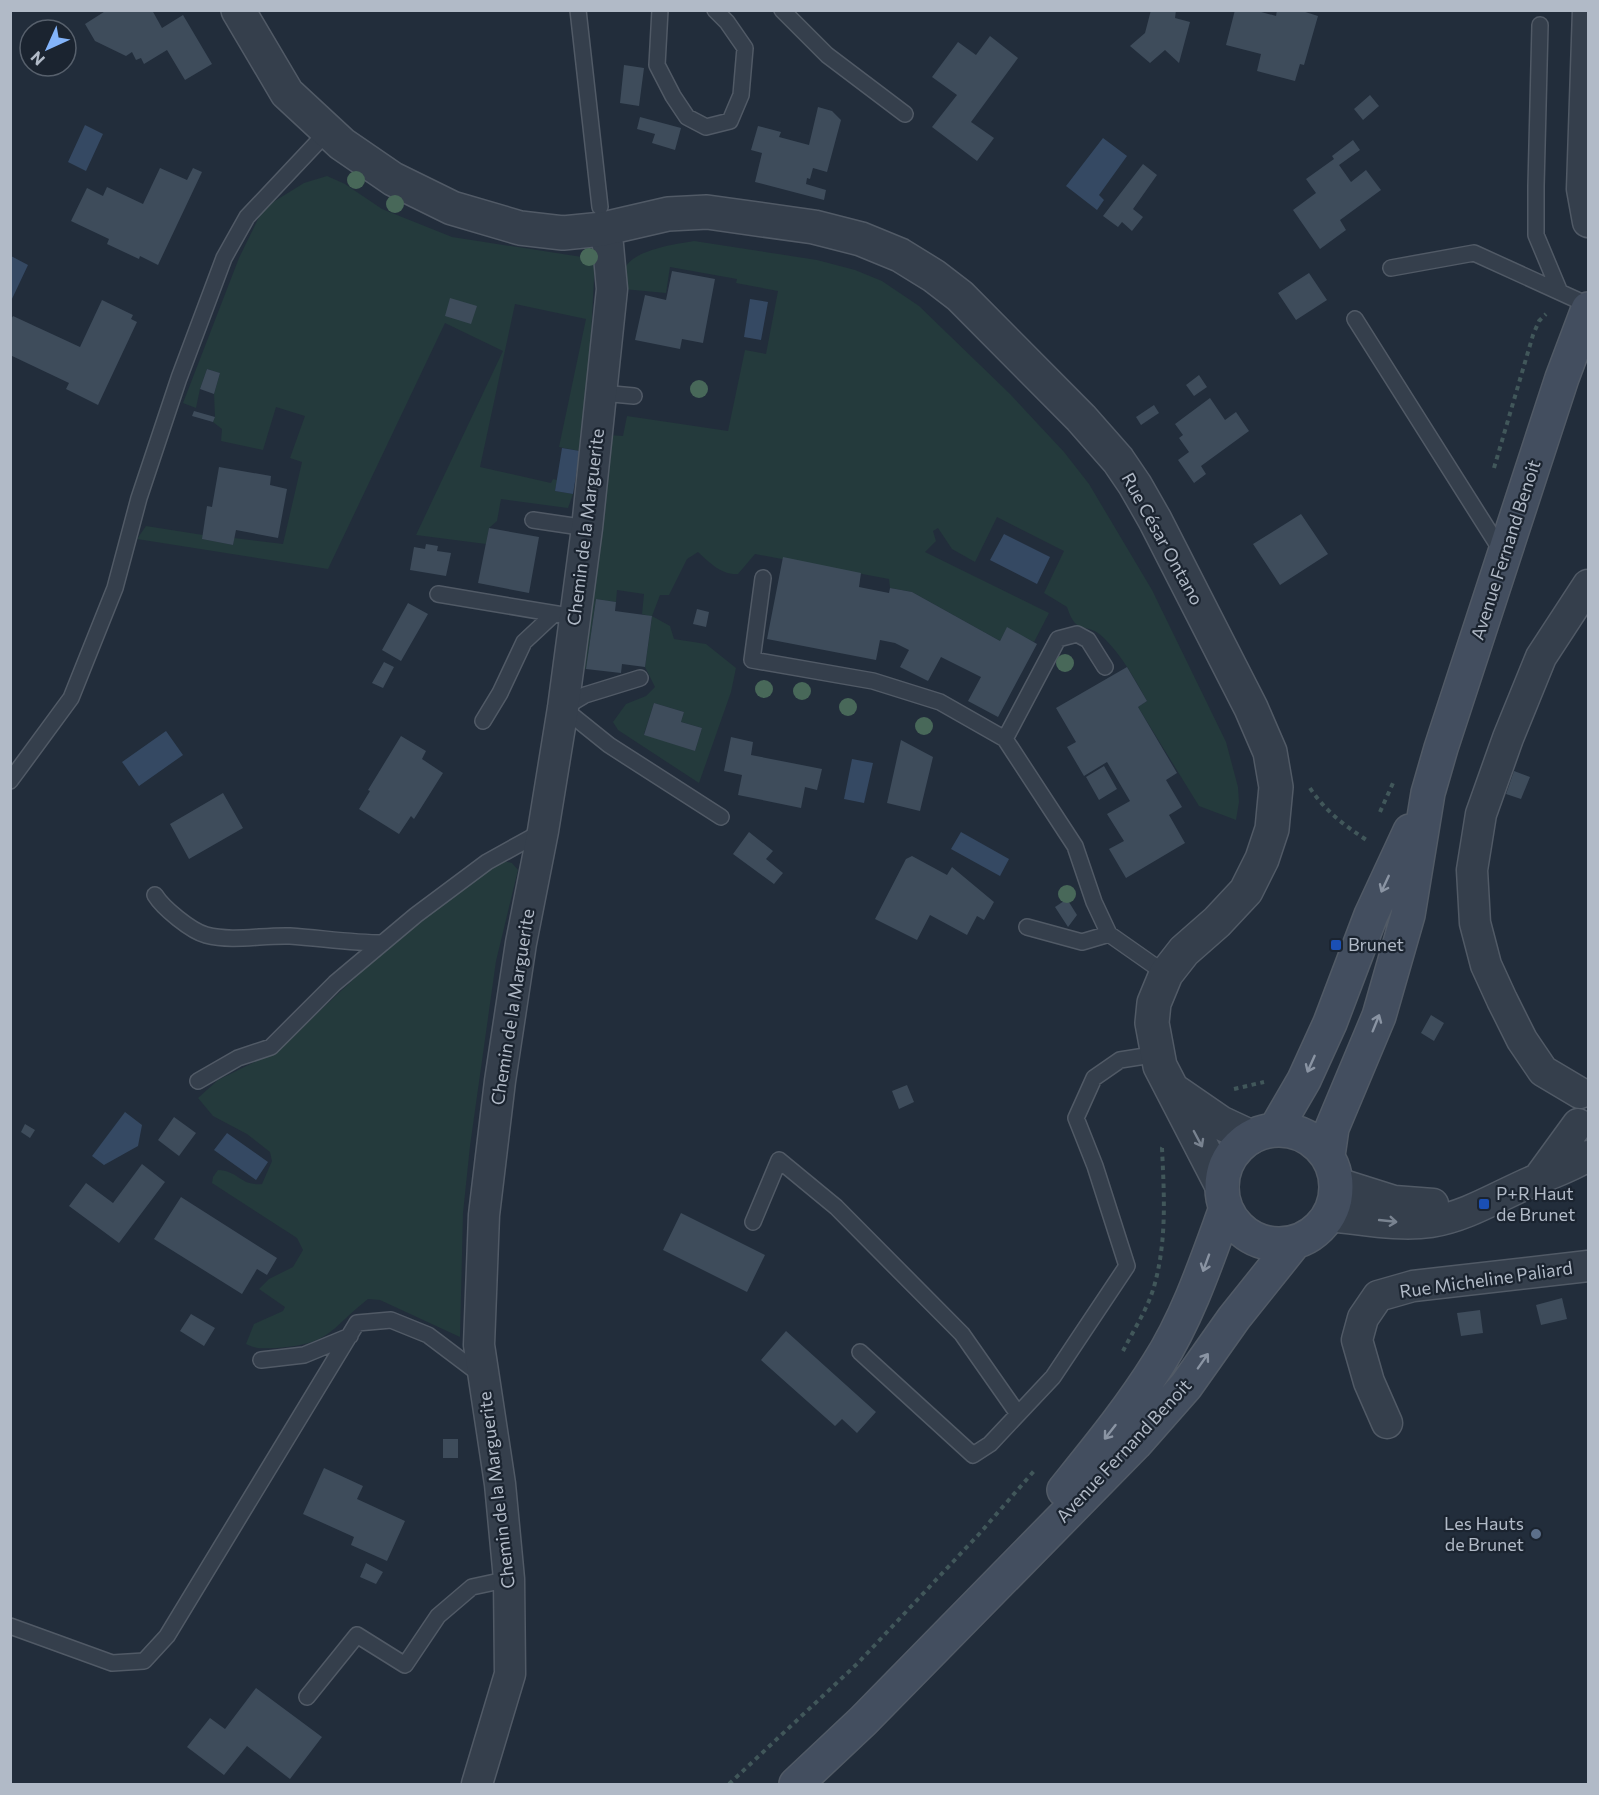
<svg xmlns="http://www.w3.org/2000/svg" width="1599" height="1795" viewBox="0 0 1599 1795" font-family="Commissioner,sans-serif">
<rect width="100%" height="100%" fill="#222d3b"/>
<!-- green -->
<path fill="#243a3c" fill-rule="evenodd" d="M327 176 345 184 382 209 452 237 595 259 585 452 559 447 586 319 515 304 480 467 551 483 553 479 557 480 555 491 573 494 568 508 501 499 497 521 489 528 486 544 416 535 503 351 445 323 328 569 137 539 146 526 203 535V539L233 545 234 538 283 544 302 462 290 458 305 416 276 407 263 450 221 441 222 429 213 422 215 417 214 394 220 373 207 369 200 389 196 408 183 403 239 258 260 215 270 204 304 183Z
M694 241 817 260 855 270 882 281 919 306 1010 394 1064 452 1089 484 1152 590 1226 742 1238 787 1239 802 1236 820 1199 806 1138 707 1147 701C1135 679 1122 656 1104 638 1086 620 1077 638 1067 607L1044 593 1064 551 997 517 975 562 952 549 938 528 933 531 936 541 925 552 1049 613 1034 642 1007 628 1000 641 912 592 890 588 889 579 755 554 738 574C721 575 710 563 698 552L687 559 669 595H660L652 616 670 626 674 639 706 644 736 668 731 692 699 783 618 730 613 722 626 704 646 696 655 687 645 667 652 617 642 614 644 594 617 590 616 602 596 599 586 669 581 668 609 435 623 436 627 416 728 431 745 350 766 354 778 291 736 283 737 279 670 267 666 293 623 289C623 283 622 275 624 270 631 250 676 244 694 241ZM654 703 684 712 681 722 702 728 695 751 644 734Z
M503 861 512 863 518 870 496 961 470 1146 463 1213 460 1337 380 1300 368 1299C330 1329 331 1344 277 1348 265 1348 257 1350 246 1344L254 1324 283 1311 285 1307 259 1289 269 1279 293 1267 303 1250 297 1238 212 1183 213 1177 218 1170C239 1171 240 1186 262 1184L272 1161 270 1152 247 1134 213 1116 198 1098 218 1080 277 1051 390 945 474 875Z"/>
<!-- water -->
<path fill="#354963" d="M85 125 103 134 86 171 68 162Z
M1103 138 1127 156 1099 195 1104 200 1097 210 1066 186Z
M11 256 28 265 11 301Z
M750 299 768 302 761 340 744 337Z
M562 448 580 451 573 494 555 491Z
M1004 534 1050 557 1037 584 990 560Z
M166 731 183 755 139 786 122 762Z
M852 759 873 763 864 803 844 799Z
M961 832 1009 859 1000 876 951 849Z
M125 1112 142 1125 138 1146 104 1165 92 1156Z
M227 1133 268 1162 256 1180 214 1150Z"/>
<!-- building -->
<path fill="#3e4c5b" d="M107 10H152L162 28 183 15 212 64 185 80 167 50 144 64 141 58 136 60 132 52 126 56 95 41 85 24Z
M1151 10H1176L1175 18 1190 22 1179 63 1165 50 1150 63 1130 46 1145 33Z
M1235 10H1254L1276 16 1277 10H1299L1318 16 1304 65 1300 64 1295 81 1257 71 1261 54 1226 45Z
M990 36 1018 58 971 122 994 138 977 161 932 127 957 95 932 77 958 42 976 55Z
M624 65 644 68 639 106 620 103Z
M1370 95 1379 106 1363 120 1354 109Z
M818 107 832 111 841 120 827 172 813 168 810 179 807 178 806 184 826 190 824 200 755 182 762 153 751 150 758 126 781 132 779 137 809 145Z
M640 117 681 128 675 150 652 143 655 134 637 129Z
M1353 140 1360 150 1339 165 1351 182 1366 170 1381 190 1340 220 1346 230 1320 249 1293 210 1316 193 1306 179 1334 159 1332 156Z
M1143 164 1157 175 1133 209 1143 217 1132 231 1122 222 1118 227 1103 216Z
M160 168 187 180 193 168 202 172 158 265 140 256 139 259 107 244 109 239 71 221 87 188 103 196 107 187 143 204Z
M672 271 715 279 703 343 682 339 680 349 635 340 645 295 666 300Z
M1309 273 1327 300 1296 320 1278 293Z
M450 298 477 306 471 324 445 316Z
M102 300 133 315 131 319 137 322 98 405 66 389 69 383 10 355V321L13 316 80 347Z
M207 369 220 373 214 394 200 389Z
M1199 375 1207 387 1194 396 1186 385Z
M1210 398 1225 420 1236 412 1249 431 1201 466 1206 474 1194 483 1178 460 1189 452 1179 438 1183 435 1175 424Z
M1154 405 1159 413 1141 425 1136 417Z
M194 411 215 417 213 422 192 416Z
M219 467 271 476 270 485 287 489 278 538 236 530 233 545 202 539 207 506 212 507Z
M1301 514 1328 554 1280 585 1253 544Z
M489 528 539 537 529 593 478 583Z
M426 544 438 546 437 551 451 553 446 576 410 570 414 547 425 549Z
M783 557 861 573 859 587 889 593 890 588 912 592 1000 641 1007 627 1037 644 998 717 968 701 981 677 941 657 928 681 900 667 909 650 895 643 880 640 876 660 767 639Z
M596 599 616 602 615 611 652 616 645 667 622 664 621 673 586 669Z
M408 603 428 614 401 661 382 650Z
M697 609 709 612 706 627 693 624Z
M384 662 394 667 383 688 372 683Z
M1127 667 1147 701 1138 707 1177 773 1166 780 1182 807 1169 815 1185 843 1126 878 1109 849 1124 841 1107 814 1130 801 1107 762 1084 776 1067 747 1076 742 1056 708Z
M654 703 684 712 681 722 702 728 695 751 644 735Z
M401 736 426 751 422 759 443 773 414 819 411 816 399 834 359 809 370 791 368 790Z
M731 737 753 742 751 755 822 769 817 790 805 787 801 808 738 795 742 775 724 771Z
M901 740 933 757 920 811 887 803Z
M1104 766 1117 789 1099 800 1086 777Z
M1514 771 1530 777 1521 799 1506 794Z
M223 793 243 828 189 859 170 824Z
M749 832 773 851 766 859 783 873 774 884 733 854Z
M912 856 947 875 952 867 994 902 984 920 977 916 967 935 930 915 917 940 875 919 906 859Z
M1067 899 1077 915 1068 927 1055 907Z
M1431 1015 1444 1023 1434 1041 1421 1033Z
M907 1085 914 1102 899 1109 892 1091Z
M174 1117 196 1133 179 1156 158 1140Z
M25 1124 35 1130 30 1138 21 1132Z
M142 1164 165 1182 119 1243 69 1206 86 1183 113 1203Z
M181 1197 277 1258 267 1275 257 1269 242 1294 154 1239Z
M681 1213 765 1255 747 1292 663 1250Z
M1562 1298 1567 1319 1541 1325 1536 1305Z
M1480 1310 1483 1333 1461 1336 1457 1313Z
M191 1314 215 1328 204 1346 180 1331Z
M786 1331 876 1412 857 1433 842 1419 835 1426 761 1360Z
M443 1439H458V1458H443Z
M324 1468 363 1486 357 1499 405 1521 387 1561 351 1545 354 1537 303 1514Z
M366 1563 383 1572 376 1584 360 1577Z
M256 1688 322 1737 290 1779 247 1746 224 1775 187 1747 210 1718 225 1729Z"/>
<g fill="none" stroke-linecap="round" stroke-linejoin="round">
<defs>
<path id="service" d="M578 10 600 207
M660 10 657 65 673 96 687 117 706 127 730 121 741 95 745 48 727 22 715 10
M782 10 827 55 905 114
M1540 25 1536 186V235L1559 290
M1391 268 1474 253 1588 305
M1355 319 1504 555
M602 393 634 396
M533 520 587 528
M763 578 752 660 873 681 940 702 1005 739 1075 846 1094 902 1109 934 1166 974
M438 594 575 617
M640 678 585 695 563 708 609 745 721 817
M483 721 500 693 524 642 554 614
M1005 739 1058 639 1077 634 1088 640 1105 667
M10 781 71 698 115 588 139 498 179 378 224 258 247 217 328 131
M155 895C163 908 191 931 206 935 233 942 262 935 290 936 321 938 351 943 383 943
M1027 927 1082 942 1109 934
M198 1081 238 1058 271 1047 335 983 416 915 487 862 543 831
M753 1222 779 1160 836 1207 962 1334 1018 1414
M860 1352 973 1455 990 1444 1053 1377 1127 1266 1095 1166 1076 1118 1094 1078 1120 1060 1158 1054
M261 1360 304 1355 350 1336
M10 1626 112 1663 144 1661 167 1636 357 1323 391 1320 428 1335 481 1375
M307 1697 357 1635 405 1665 438 1616 472 1587 509 1579"/>
<path id="minor" d="M1588 10 1582 189 1588 222
M1580 1093 1543 1071 1522 1040 1502 1000 1486 965 1475 923 1472 870 1481 814 1508 738 1541 657 1588 585
M1538 1179 1578 1124
M1337 1183 1394 1201 1433 1204
M1329 1216C1362 1219 1398 1227 1431 1222 1469 1216 1503 1193 1538 1179 1557 1171 1570 1167 1588 1156
M1387 1423 1369 1382 1357 1340 1363 1318 1378 1296 1413 1286 1588 1266
M477 1784 510 1674 509 1579 500 1484 479 1345 484 1215 500 1081 521 943 543 831 563 708 587 528 612 289 608 245 603 229"/>
<path id="tertiary" d="M238 10 287 93 342 144 393 179 452 208 520 228 563 233 603 229 668 214 707 212 814 227 861 239 900 255 934 276 960 296 1081 418 1118 460 1135 485 1155 520 1251 708 1270 752 1276 787 1272 829 1262 859 1246 891 1217 922 1184 951 1166 974 1154 1003 1152 1023 1160 1066 1222 1186
M1176 1092 1221 1123 1251 1137"/>
<path id="secondary" d="M1222 1187a57 57 0 1 1 114 0a57 57 0 1 1-114 0Z
M1275 1130 1304 1080 1330 1023 1371 915 1410 831
M1328 1156 1332 1128 1379 1016 1408 915 1428 793 1441 748 1562 378 1588 309
M1064 1490C1097 1449 1130 1409 1158 1364 1188 1317 1207 1260 1226 1208
M796 1784 863 1721 1135 1444 1186 1386 1234 1318 1294 1243"/>
</defs>
<!-- service casing -->
<use href="#service" stroke="#515a66" stroke-width="18"/>
<!-- minor casing -->
<use href="#minor" stroke="#515a66" stroke-width="33"/>
<!-- tertiary casing -->
<use href="#tertiary" stroke="#515a66" stroke-width="36"/>
<!-- secondary casing -->
<use href="#secondary" stroke="#515a66" stroke-width="36"/>
<!-- path -->
<path stroke="#41575a" stroke-width="4" stroke-dasharray="4.5 4.5" stroke-linecap="butt" d="M1494 468 1533 335 1539 321 1546 314
M1310 788C1325 811 1345 826 1368 841
M1380 812 1393 783
M1234 1089 1264 1082
M1123 1351C1134 1329 1149 1307 1155 1283 1167 1238 1164 1193 1162 1148L1164 1145
M729 1784 858 1663 980 1533 1034 1471"/>
<!-- service -->
<use href="#service" stroke="#353f4c" stroke-width="15"/>
<!-- minor -->
<use href="#minor" stroke="#353f4c" stroke-width="30"/>
<!-- tertiary -->
<use href="#tertiary" stroke="#353f4c" stroke-width="33"/>
<!-- secondary -->
<use href="#secondary" stroke="#434e5f" stroke-width="33"/>
</g>
<!-- trees -->
<g fill="#486859">
<circle cx="356" cy="180" r="9"/>
<circle cx="395" cy="204" r="9"/>
<circle cx="589" cy="257" r="9"/>
<circle cx="699" cy="389" r="9"/>
<circle cx="1065" cy="663" r="9"/>
<circle cx="764" cy="689" r="9"/>
<circle cx="802" cy="691" r="9"/>
<circle cx="848" cy="707" r="9"/>
<circle cx="924" cy="726" r="9"/>
<circle cx="1067" cy="894" r="9"/>
</g>
<!-- one-way arrows -->
<defs><path id="oneway-shaft" d="M-6 0H5M1.5-3L5.5 0L1.5 3" fill="none" stroke-width="1.6" stroke-linecap="round" stroke-linejoin="round" transform="scale(1.5)"/></defs>
<g stroke="#8a94a3">
<use href="#oneway-shaft" transform="translate(1385 884) rotate(115)"/>
<use href="#oneway-shaft" transform="translate(1376 1023) rotate(-68)"/>
<use href="#oneway-shaft" transform="translate(1311 1064) rotate(114)"/>
<use href="#oneway-shaft" transform="translate(1206 1263) rotate(110)"/>
<use href="#oneway-shaft" transform="translate(1203 1361) rotate(-55)"/>
<use href="#oneway-shaft" transform="translate(1110 1432) rotate(128)"/>
</g>
<g stroke="#798390">
<use href="#oneway-shaft" transform="translate(1198 1139) rotate(62)"/>
<use href="#oneway-shaft" transform="translate(1388 1221) rotate(6)"/>
</g>
<!-- markers -->
<g fill="#1a4fb4" stroke="#1b2430" stroke-width="2">
<rect x="1330" y="939" width="12" height="12" rx="3"/>
<rect x="1478" y="1198" width="12" height="12" rx="3"/>
</g>
<circle fill="#5c6f8a" stroke="#1b2430" stroke-width="2" cx="1536" cy="1534" r="6"/>
<g text-anchor="middle" stroke-width="4.5" stroke-linejoin="round" paint-order="stroke">
<!-- street labels -->
<g font-size="18" fill="#b1bac7" stroke="#1b2430">
<text transform="translate(586 527) rotate(-83)" y="6">Chemin de la Marguerite</text>
<text transform="translate(1162 539) rotate(61)" y="6">Rue César Ontano</text>
<text transform="translate(1506 550) rotate(-72)" y="6">Avenue Fernand Benoit</text>
<text transform="translate(513 1007) rotate(-81)" y="6">Chemin de la Marguerite</text>
<text transform="translate(1486 1280) rotate(-8)" y="6">Rue Micheline Paliard</text>
<text transform="translate(1124 1451) rotate(-47)" y="6">Avenue Fernand Benoit</text>
<text transform="translate(497 1490) rotate(-97)" y="6">Chemin de la Marguerite</text>
</g>
<!-- poi labels -->
<g font-size="18" fill="#b1bac7" stroke="#1b2430" text-anchor="start">
<text x="1348" y="951">Brunet</text>
<text x="1496" y="1200">P+R Haut<tspan x="1496" dy="21">de Brunet</tspan></text>
<text x="1524" y="1530" text-anchor="end">Les Hauts<tspan x="1524" dy="21">de Brunet</tspan></text>
</g>
</g>
<!-- border -->
<rect width="1599" height="1795" fill="none" stroke="#b1bac7" stroke-width="24"/>
<!-- north arrow -->
<g transform="translate(48 48) rotate(225)"><circle r="28" fill="#1b2430" stroke="#57606c" stroke-width="1.5"/>
<path d="M0-4.5L10 22L0 15L-10 22Z" fill="#83b4fa"/>
<text y="-9" font-size="16" font-weight="bold" text-anchor="middle" fill="#b1bac7">N</text>
</g>
</svg>
